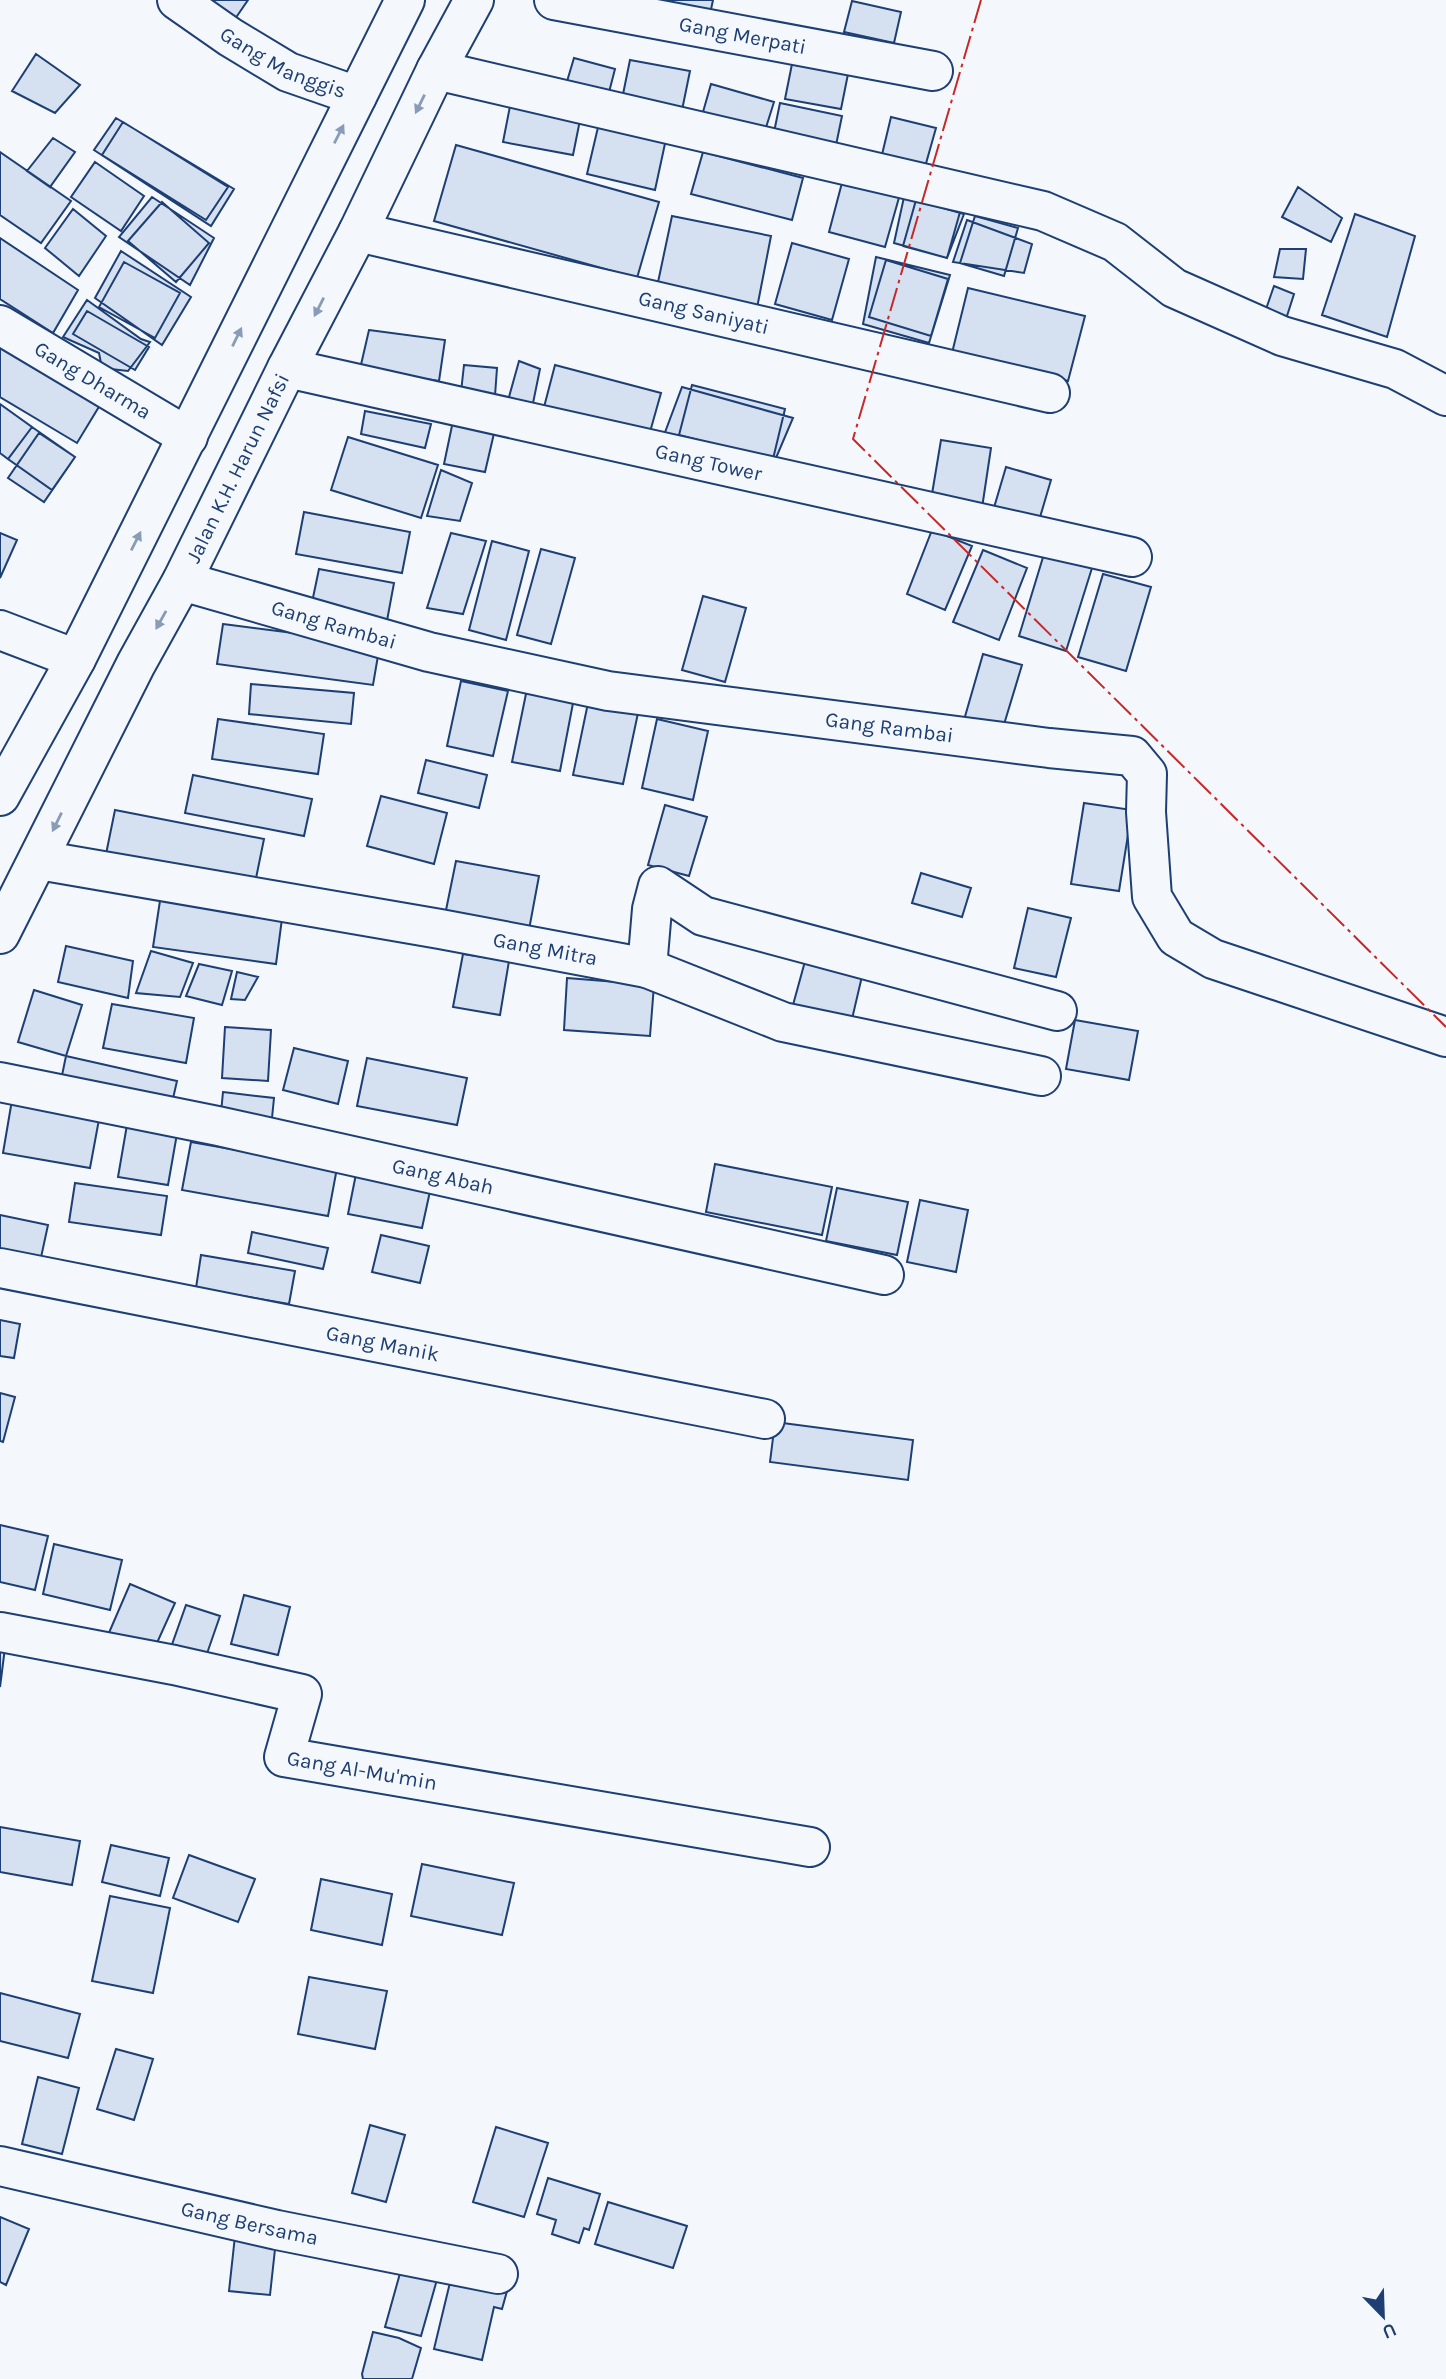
<svg xmlns="http://www.w3.org/2000/svg" width="1446" height="2379" viewBox="0 0 1446 2379" font-family="Karla,sans-serif">
<rect width="100%" height="100%" fill="#f4f7fb"/>
<!-- building -->
<path fill="#d5e0f0" stroke="#1d3f73" stroke-width="2" d="M205 0H248L235 19Z
M607 0H713L709 19Z
M852 1 901 12 894 43 844 32Z
M795 49 851 59 841 109 785 99Z
M36 54 80 85 55 113 12 91Z
M574 58 615 69 607 100 565 88Z
M630 60 690 71 681 115 621 104Z
M711 84 774 102 763 137 701 119Z
M511 101 581 115 573 155 503 142Z
M780 103 842 116 835 150 773 137Z
M891 117 936 128 923 174 880 163Z
M116 118 234 189 211 226 94 150Z
M123 122 228 187 206 220 102 155Z
M599 123 666 139 655 190 587 174Z
M53 138 75 152 50 187 27 171Z
M456 145 659 202 637 278 434 221Z
M0 152 71 201 41 243 0 215Z
M703 152 803 178 792 220 691 194Z
M95 162 144 196 121 231 71 197Z
M843 179 900 194 885 247 829 232Z
M1298 187 1342 218 1331 242 1282 217Z
M918 193 962 205 947 258 903 246Z
M152 197 214 238 190 285 119 237Z
M904 197 964 214 947 258 894 243Z
M162 202 209 243 176 282 128 241Z
M73 209 106 236 79 276 45 248Z
M1355 214 1415 236 1387 337 1322 315Z
M672 216 771 236 757 308 657 287Z
M975 216 1018 228 1004 276 960 263Z
M967 220 1032 244 1024 273 953 262Z
M0 238 78 290 53 333 0 299Z
M792 243 849 259 832 320 775 304Z
M1280 249H1306L1303 279 1274 277Z
M121 251 191 297 162 345 95 298Z
M876 257 950 275 929 343 863 324Z
M886 260 948 279 931 336 869 317Z
M124 262 180 293 155 338 99 307Z
M1274 286 1294 294 1286 319 1265 312Z
M968 288 1085 316 1068 381 952 353Z
M87 300 141 339 150 342 128 371 102 368 99 353 63 337Z
M87 311 149 347 135 370 73 334Z
M369 330 445 340 439 381 360 369Z
M0 344 100 405 77 443 0 397Z
M519 361 540 369 532 408 509 397Z
M464 365 497 368 495 396 461 392Z
M555 365 661 393 648 439 543 411Z
M692 385 785 409 773 459 679 435Z
M682 387 793 418 773 465 664 435Z
M0 404 32 427 8 459 0 453Z
M365 411 431 424 425 448 361 434Z
M453 421 495 429 485 472 444 464Z
M32 427 75 457 52 490 8 459Z
M39 433 75 457 44 502 8 478Z
M348 437 438 465 421 518 331 490Z
M941 440 991 448 982 508 931 500Z
M1006 467 1051 480 1038 524 993 511Z
M441 470 472 483 460 521 427 516Z
M304 512 410 532 402 573 296 554Z
M932 530 972 546 945 610 907 594Z
M0 533 17 540 0 578Z
M451 533 486 541 463 614 427 608Z
M492 541 529 551 506 640 469 630Z
M541 549 575 558 551 644 517 635Z
M983 550 1027 568 999 640 953 622Z
M1044 554 1092 568 1066 651 1019 636Z
M319 569 394 583 386 626 310 612Z
M1103 574 1151 587 1126 671 1078 657Z
M703 596 746 608 725 682 682 670Z
M223 624 380 644 373 685 217 664Z
M983 654 1022 665 1002 731 964 720Z
M461 681 508 691 493 756 447 746Z
M251 684 354 693 351 724 249 714Z
M527 689 574 698 560 771 512 762Z
M588 703 638 713 623 784 573 775Z
M218 719 324 734 318 774 212 759Z
M657 719 708 731 693 800 642 788Z
M426 760 487 775 479 808 418 793Z
M193 775 312 799 304 836 185 813Z
M381 796 447 813 434 864 367 846Z
M1084 803 1132 810 1119 891 1071 884Z
M665 805 707 817 689 876 648 865Z
M115 810 264 839 254 888 105 859Z
M456 861 539 876 528 935 444 920Z
M921 873 971 888 962 917 912 903Z
M161 894 283 911 276 964 153 947Z
M1028 908 1071 918 1056 977 1014 968Z
M66 946 133 961 128 998 58 982Z
M151 951 193 963 180 997 136 993Z
M463 954 509 961 500 1015 453 1007Z
M807 954 863 972 852 1019 793 1005Z
M199 964 232 971 222 1005 186 996Z
M237 972 258 977 245 1000 231 999Z
M567 978 654 985 650 1036 564 1030Z
M34 990 82 1005 66 1056 18 1042Z
M112 1004 194 1018 186 1063 103 1048Z
M1075 1020 1138 1031 1129 1080 1066 1069Z
M225 1027 271 1030 268 1081 222 1078Z
M294 1048 348 1061 338 1104 283 1090Z
M66 1056 177 1081 169 1116 59 1090Z
M367 1058 467 1078 457 1125 357 1106Z
M223 1092 274 1098 271 1128 220 1123Z
M12 1100 100 1114 90 1168 3 1153Z
M128 1119 178 1128 168 1185 118 1177Z
M191 1142 337 1168 328 1216 182 1190Z
M715 1164 832 1187 822 1235 706 1212Z
M357 1169 432 1182 422 1228 348 1214Z
M75 1183 167 1196 161 1235 69 1222Z
M837 1188 908 1202 897 1255 826 1241Z
M920 1200 968 1210 956 1272 907 1262Z
M0 1215 48 1225 40 1262 0 1253Z
M252 1232 328 1248 323 1269 248 1253Z
M381 1235 429 1246 420 1283 372 1272Z
M201 1255 295 1271 289 1304 196 1288Z
M0 1320 20 1324 14 1358 0 1356Z
M0 1393 15 1397 3 1442 0 1441Z
M775 1422 913 1440 908 1480 770 1462Z
M0 1525 48 1536 35 1590 0 1582Z
M54 1544 122 1560 110 1610 43 1594Z
M130 1584 175 1603 152 1654 108 1635Z
M244 1595 290 1607 278 1655 231 1644Z
M186 1605 220 1616 203 1665 169 1653Z
M0 1639 6 1640 0 1687Z
M0 1827 80 1841 72 1885 0 1872Z
M111 1845 169 1858 160 1896 102 1882Z
M189 1855 255 1879 238 1922 173 1898Z
M422 1864 514 1883 502 1935 411 1916Z
M321 1879 392 1894 382 1945 311 1930Z
M110 1896 170 1908 153 1993 92 1981Z
M309 1977 387 1991 375 2049 298 2034Z
M0 1993 80 2014 68 2058 0 2041Z
M116 2049 153 2059 134 2120 97 2109Z
M38 2077 79 2088 62 2154 22 2144Z
M370 2125 405 2135 386 2202 352 2193Z
M496 2127 548 2143 524 2217 473 2202Z
M548 2178 600 2194 589 2230 584 2228 579 2243 552 2234 556 2220 537 2214Z
M608 2202 687 2226 673 2268 595 2244Z
M0 2217 29 2229 6 2285 0 2282Z
M235 2236 276 2240 270 2295 229 2291Z
M404 2259 440 2269 421 2336 385 2327Z
M453 2270 509 2284 502 2309 494 2307 482 2360 434 2349Z
M373 2332 399 2338 421 2348 412 2379H363L362 2374Z"/>
<g fill="none" stroke-linecap="round" stroke-linejoin="round">
<defs>
<g id="minor">
<path id="s1" d="M177 0 230 37 288 72 357 96"/>
<path id="s2" d="M554 0 933 71"/>
<path d="M436 70 1043 211 1115 242 1174 288 1282 336 1395 369 1446 396"/>
<path id="s3" d="M358 232 1050 393"/>
<path id="s4" d="M0 325 188 437"/>
<path id="s5" d="M287 368 1132 557"/>
<path id="s6" d="M182 581 429 652 608 691 1049 748 1132 756 1147 774 1146 812 1152 897 1176 937 1213 959 1446 1037"/>
<path d="M0 630 76 659"/>
<path id="s7" d="M39 860 440 929 647 968 783 1022 1041 1076"/>
<path d="M647 968 652 909 658 886 703 916 1057 1011"/>
<path id="s8" d="M0 1082 218 1126 884 1275"/>
<path id="s9" d="M0 1268 765 1419"/>
<path id="s10" d="M0 1632 174 1665 302 1694 284 1757 810 1847"/>
<path id="s11" d="M0 2166 277 2230 498 2274"/>
</g>
<g id="major">
<path d="M0 796 76 659 405 0"/>
<path id="s12" d="M0 934 136 664 182 581 287 368 358 232 436 70 474 0"/>
</g>
</defs>
<!-- minor casing -->
<use href="#minor" stroke="#1d3f73" stroke-width="42"/>
<!-- major casing -->
<use href="#major" stroke="#1d3f73" stroke-width="42"/>
<!-- minor -->
<use href="#minor" stroke="#f4f7fb" stroke-width="38"/>
<!-- major -->
<use href="#major" stroke="#f4f7fb" stroke-width="38"/>
<!-- power -->
<path stroke="#c62828" stroke-width="2" stroke-dasharray="24 5 3.5 5" stroke-linecap="butt" d="M981 0 853 439 1446 1027"/>
</g>
<!-- one-way arrows -->
<defs><path id="oneway-solid" d="M-6-.8H1V-3.2L6.5 0L1 3.2V.8H-6Z" transform="scale(1.75)"/></defs>
<g fill="#889bb7">
<use href="#oneway-solid" transform="translate(420 104) rotate(116)"/>
<use href="#oneway-solid" transform="translate(339 134) rotate(-63)"/>
<use href="#oneway-solid" transform="translate(319 307) rotate(117)"/>
<use href="#oneway-solid" transform="translate(237 337) rotate(-64)"/>
<use href="#oneway-solid" transform="translate(136 541) rotate(-63)"/>
<use href="#oneway-solid" transform="translate(161 620) rotate(119)"/>
<use href="#oneway-solid" transform="translate(57 822) rotate(116)"/>
</g>
<g text-anchor="middle" stroke-width="5" stroke-linejoin="round" paint-order="stroke">
<!-- street labels -->
<g font-size="21" fill="#1d3f73" stroke="#f4f7fb">
<text dy="7" stroke="none"><textPath href="#s2" startOffset="192">Gang Merpati</textPath></text>
<text dy="7" stroke="none"><textPath href="#s1" startOffset="124">Gang Manggis</textPath></text>
<text dy="7" stroke="none"><textPath href="#s3" startOffset="355">Gang Saniyati</textPath></text>
<text dy="7" stroke="none"><textPath href="#s4" startOffset="108">Gang Dharma</textPath></text>
<text dy="7" stroke="none"><textPath href="#s5" startOffset="432">Gang Tower</textPath></text>
<text dy="7" stroke="none"><textPath href="#s12" startOffset="523">Jalan K.H. Harun Nafsi</textPath></text>
<text dy="7" stroke="none"><textPath href="#s6" startOffset="158">Gang Rambai</textPath></text>
<text dy="7" stroke="none"><textPath href="#s6" startOffset="724">Gang Rambai</textPath></text>
<text dy="7" stroke="none"><textPath href="#s7" startOffset="514">Gang Mitra</textPath></text>
<text dy="7" stroke="none"><textPath href="#s8" startOffset="453">Gang Abah</textPath></text>
<text dy="7" stroke="none"><textPath href="#s9" startOffset="390">Gang Manik</textPath></text>
<text dy="7" stroke="none"><textPath href="#s10" startOffset="453">Gang Al-Mu'min</textPath></text>
<text dy="7" stroke="none"><textPath href="#s11" startOffset="256">Gang Bersama</textPath></text>
</g>
</g>
<!-- north arrow -->
<g transform="translate(1383 2316) rotate(157)" stroke="#f4f7fb" stroke-width="5" paint-order="stroke">
<path d="M0-5L12 26L0 18L-12 26Z" fill="#1d3f73"/>
<text y="-10" font-size="19" font-weight="bold" text-anchor="middle" fill="#1d3f73">U</text>
</g>
</svg>
